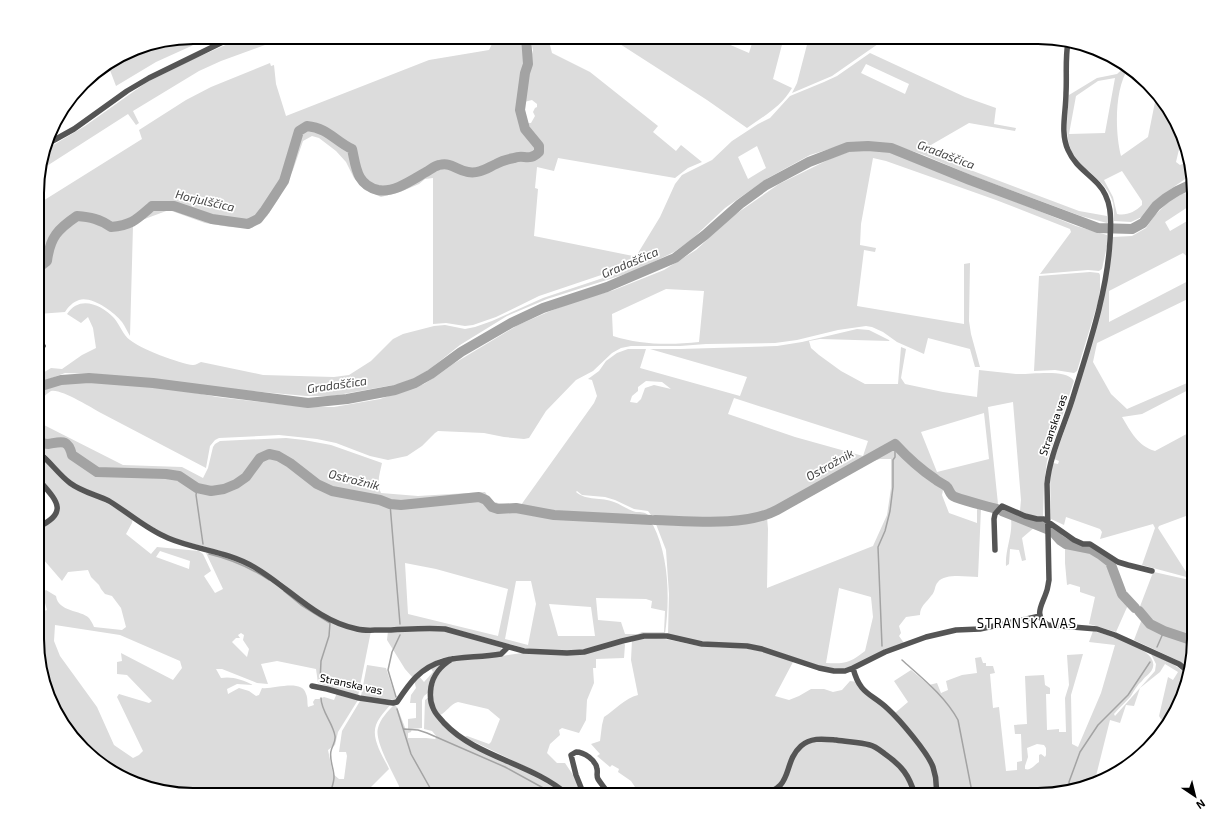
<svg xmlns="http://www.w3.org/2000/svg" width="1231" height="832" viewBox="0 0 1231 832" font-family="'Exo 2',sans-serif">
<rect width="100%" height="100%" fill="#fff"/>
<!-- green -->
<path fill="#dcdcdc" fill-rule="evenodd" d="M193 37H194L198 43 156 62 116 86 108 65 133 49Z
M244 37H260L265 45 221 61 199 71 133 111 139 123 136 125 128 114 39 171 45 150 85 126 147 82 191 60Z
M509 37H520V40L523 46 526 61 530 63 533 50 530 37H548L552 53 590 72 658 126 653 132 676 151 681 145 702 162 688 168 675 178 558 158 554 171 537 167 535 188 538 189 534 236 633 256 622 268 539 296 496 317 473 325 465 326 446 323 433 324V178L425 179 419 184 400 192 381 197 365 190 354 178 346 162 336 151 319 138 312 136 303 141 293 170 279 198 267 216 252 228 230 227 205 223 169 210 142 220 133 226 130 336C127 331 125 326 122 322 114 312 92 296 79 300 73 302 68 307 65 312L38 314V204L142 139 139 130 186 100 211 87 270 63 271 66 274 65 276 84 286 116 429 60 489 50 492 44V42L507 43ZM532 100 537 104V107L535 108 533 112 535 116 531 123H528L524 117V102Z
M609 37H712L749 53 754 37H784L773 79 792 88C781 107 764 116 747 128L707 100Z
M809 37H849V39L860 40 861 37H888L832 76 792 93 797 83Z
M870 53 965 97 996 108 994 124 1016 128 1015 131 969 123 924 149 932 154 973 171 1079 211 1107 216V223L1081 216 973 176 924 155 897 146 876 142H852L810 155 768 178 725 208 691 240 674 252 635 271 547 299 507 316 460 345 430 369 415 378 399 384 332 396H306L217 388 97 374 65 373 38 383V376L51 368 62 369 82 355 96 348 93 328 88 317 81 323 67 314C79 295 101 304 114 318 120 325 123 335 130 340 139 348 180 364 193 365 196 365 198 363 201 362L263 375 334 377 349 375 371 361 393 339 403 334 434 326 445 325 465 329 475 327 492 321 543 298 618 273 625 270 635 258 660 217 675 184 682 175 712 160 732 141 758 124 770 118 790 96 824 82 837 76ZM866 64 909 84 905 94 861 73ZM757 146 766 168 748 179 738 157Z
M1127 65 1129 67C1114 89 1115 132 1121 156L1148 137 1156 97 1173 115 1181 141 1176 162 1180 165 1187 162 1191 175 1175 186 1156 200 1144 216 1131 222 1114 221C1114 215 1114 209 1113 203 1107 179 1081 171 1071 150 1064 133 1068 113 1069 95L1097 78 1117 74ZM1115 78 1105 133 1069 134 1076 96 1098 81ZM1122 171 1142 201V205C1135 212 1126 216 1117 214L1113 197 1104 180Z
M874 149 892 152 1076 226 1107 235V246L1102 269 1099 271 1088 270 1040 274 1071 232 1070 229 996 200 886 161 873 158 861 224 860 245 876 248 875 252 864 250 857 306 964 324V264L970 263 969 321 971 334 980 367H975L970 349 928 338 924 354 897 342 883 332 872 327 866 326 838 330 797 340 775 343 706 344 680 346H631L621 348 612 353 593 371 576 380 546 411 529 438 524 439 504 437 484 433 438 431 435 433 422 446 407 456 388 460 370 456 336 443 317 439 279 435 219 438 215 440 210 446 206 468 101 413C92 408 60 388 51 391 47 393 42 399 38 402V392L61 384 95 382 125 385H154L217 397 306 407H334L380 399 424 384 438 375 453 364 518 325 548 312 576 301 614 290 664 270 696 250 733 216 779 184 834 157 854 150ZM666 289 704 291 699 342C671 345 640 345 613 336L612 314Z
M1194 190V203L1165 222 1170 231 1194 217V263L1183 253 1109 291V322L1194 278V296L1097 343 1093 362 1111 394 1127 409 1194 380V387L1142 414 1122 417C1131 432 1138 446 1155 451L1194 430V513L1159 526 1158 528 1190 578 1142 565 1155 528 1153 524 1100 539 1102 532 1100 529 1066 517 1064 525 1051 519 1050 476 1053 463 1058 464 1059 461 1054 459 1069 418 1112 252 1113 237 1132 236 1146 228 1155 215 1168 202 1180 194 1187 193Z
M1090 272 1099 273 1100 275V290L1098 302 1077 371 1074 373 1055 370 1034 371 1039 276Z
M857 329 869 330 891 341 820 339 809 341 811 348 819 355 841 371 865 384H898L901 347 906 349 901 378 905 384 943 392 977 397 979 370C991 371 1004 373 1016 374 1030 375 1066 368 1074 381L1047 461 1044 485 1043 516 1038 518 1020 511 1021 500 1013 402 988 407 998 504 993 513 981 509 978 577C967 577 945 573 938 582 934 586 936 591 931 596 926 603 920 606 920 615L906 617 899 626 901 633 899 636 904 643 881 651 861 663 843 669 822 667 770 650 700 642 668 634 669 594 666 550 654 519 648 511 634 509 615 500 605 497 582 495 577 491 576 492C586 501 602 497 614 502 622 505 628 510 636 512 641 512 645 512 648 515 652 518 651 521 653 525 669 556 670 600 665 634L581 651 569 652 524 648 451 628 357 627 332 619 307 603 280 581 227 553 180 540 164 534 98 494 76 485 66 477 42 450 38 448V422L123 465 182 467 203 478 208 468 213 447 215 444 220 441 286 438 304 440 331 445 382 463C380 473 376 483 381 493L418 496 485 492 491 501 498 503 521 505 594 403 597 396 592 380 588 379 599 371 606 361 617 353 628 349H680L777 346 802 342ZM646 349H650L747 377 740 396 640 368ZM646 381 662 382 671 389 654 385 645 388 641 399 637 403 630 402 632 396 638 391V387ZM734 398 868 441 863 456 795 437 728 414ZM984 413 989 459 937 472 921 432ZM880 459H891V488L887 515 873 546 767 588 768 529 767 517 866 463ZM946 489 951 498 977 508V523L949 513 942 495 943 490ZM405 563 436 569 508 589 498 636 408 614ZM516 581H531L536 604 528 645 505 639ZM839 588 871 597 873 617 865 651C850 663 845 664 826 663ZM596 598 646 599 652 601 651 608 665 611 664 632H642L638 634H625L621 622 598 620ZM549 604 591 607 595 636H558Z
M38 453 62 478 133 518 132 523 126 534 151 554 157 547 199 551 203 554 211 571 204 576 215 593 223 589 206 553 207 552 229 557 262 573 323 618 371 631 358 696 318 683 316 669 277 661 261 664 268 684 257 683 222 669H216L221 678C232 676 243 680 253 685L237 684 227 689 228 694 239 688 249 691 256 696 259 695 262 688C272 690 302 678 306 694 308 698 307 703 308 707L314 705 313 702 315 699H319L324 697 334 700 337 693 358 700 338 732 335 745 328 750 333 774 339 779H344L347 756 346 752H339L342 731 360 701 363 699 391 704C386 710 379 717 376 725 371 739 383 756 389 769L365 793V795H193L143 787 106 769 58 717 38 659V608L40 612 47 610 42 592 46 590 56 596C58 612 81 610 89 618 91 621 93 624 94 627L122 630 126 627 121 608 112 596 105 594 101 589 99 585 91 577 88 570 68 572 62 581 43 559 38 549V529L53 521 60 511 59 505 51 492 38 476ZM160 551 190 561 189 569 156 557ZM55 625 120 635 180 661 182 668 173 680 121 653 122 661 117 662V674L127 675 152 701 149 703 119 694 117 697 143 751 139 755 133 758 114 745 97 707 60 656 54 641ZM241 633 244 635 243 640 249 649 247 657 232 642 236 638H240L238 635Z
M1002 509H1006L1043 522 1045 524 1046 529 1036 526 1022 538 1026 560 1022 561 1019 550 1010 549 1009 564 1006 566C1005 549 1013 535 1011 519L998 514Z
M1051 528 1072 540 1089 545 1112 560 1116 566 1123 593 1134 605 1133 607 1128 605 1116 632 1089 624 1095 597 1080 592V587L1070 584 1067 585 1065 563V549L1051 533Z
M1154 572 1194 581V586L1187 584 1186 590 1194 593V649L1190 669 1177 660 1134 640 1145 611 1139 609 1152 575Z
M437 630 448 631 500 646 502 650 498 653 442 658 431 663 413 678 405 669 387 640 388 631Z
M1093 631C1105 634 1158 648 1153 667 1152 673 1145 676 1142 681 1137 685 1134 691 1131 696 1126 702 1119 708 1114 714L1115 716 1155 671 1156 664 1151 654 1173 664 1188 675 1186 689 1175 697 1178 705 1166 727 1159 716 1168 677 1173 680 1178 672 1165 664 1160 672 1140 688 1134 706 1126 705 1120 723 1110 720 1095 780 1048 795H761L758 793 743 795H613L627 787 631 790 635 787 631 781 618 772 619 769 612 765 610 767 597 756 600 754 591 744 600 741 602 725 604 717C615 710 625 698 638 695L631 660 632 640C655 634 676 642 699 646 713 648 726 647 739 648 758 649 776 655 793 662L775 696 789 700 799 696 811 689H824L833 692 842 690 850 681 858 682 895 713 908 702 894 681 911 670 929 685 937 683 941 693 948 690 946 681 962 675 977 673 975 658 981 657 983 663H986V666H993L995 673 990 674 993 708 999 707 1006 771 1017 770V762L1022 761 1021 734H1015L1014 725 1027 724 1025 676 1044 675 1045 685 1050 688V694H1046L1047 730 1059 729V732H1066L1065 698 1069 685 1067 655 1083 654 1071 695 1072 744 1078 747 1101 693 1115 645 1089 642ZM1037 744 1044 745 1046 748V755L1045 757 1041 754 1039 755V762C1034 765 1031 771 1025 769V766L1028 757 1027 748Z
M624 643 625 645 624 658 596 659V668H593L594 683 587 700 586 720 579 733 562 728 559 730 560 735 550 744 547 753 557 763H565L573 775 582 795H570L541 774 464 737 467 736 489 744 491 742 500 719 488 709 458 702C450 704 447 712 440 715L432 704V692L436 679 441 670 451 661 489 658 522 653 561 655Z
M442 663 429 692 424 696 422 700V728L412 729 411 732 408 733V738H426L435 739 437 737 432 731 424 729 425 700 429 697V705L431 711 449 731 464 743 536 776 565 795H402L398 790 399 786C393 773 374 740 378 728 380 719 388 711 394 705L397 707 406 730H408V719L416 718V703H410L411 695 416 688 414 680 419 676 424 682 433 672 430 667Z
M367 665 386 668 396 699 394 700 361 696Z"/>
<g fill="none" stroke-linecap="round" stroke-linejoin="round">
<!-- stream -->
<path stroke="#a3a3a3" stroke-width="1.5" d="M197 488 196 495 203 544
M390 504 400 624
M209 554C230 559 251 568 269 580
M284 591 301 605 330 623 329 636 321 661 320 682
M882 646 878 547 885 531 890 511 893 487V460L895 457V444
M1157 647 1164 631
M902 660C922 678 945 696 958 720L972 792 971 795
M396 697 388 670 392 652 400 635
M321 698C321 711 333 723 335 736 336 742 332 746 331 751 329 759 334 769 334 777 334 783 331 789 330 795
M397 709 411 754 434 795
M404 729 418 730 427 733 505 767 556 795
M1070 788 1069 782 1080 752 1098 725 1128 695 1150 662"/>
<!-- river -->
<path stroke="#a3a3a3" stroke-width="10" d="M38 268 47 261C50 237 58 229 77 216 90 217 100 219 111 227 132 225 136 220 152 206H174L212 219 248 224 258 219 265 210 284 181 299 131 307 126C328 128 335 141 352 149 356 166 356 185 378 190 394 193 412 180 426 172 430 170 434 166 439 165 452 162 456 170 468 172 479 174 487 168 496 164 501 161 508 159 514 158 524 154 529 162 539 152V146L525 129 520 110 525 73 528 64 526 37
M38 387 61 380 89 378 153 383 308 403 347 399 395 390 415 383 431 374 461 352 511 323 543 308 607 287 675 258 705 235 740 204 766 185 809 162 848 147 868 146 891 148 970 180 1098 228 1132 229 1143 223 1156 206 1166 198 1177 191 1194 183
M38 441C41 442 44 444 48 444 61 442 68 438 72 455L97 472 166 474 179 476 197 488 211 491 224 489 236 484 246 477 260 458 269 454 278 456 290 463 317 484 332 491 380 500 390 504 401 505 479 497 486 500 492 507 498 509 516 508 554 515 651 520
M1002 511 1052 531 1060 540 1066 544 1091 549 1101 555 1110 562 1122 594 1135 608
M655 520C691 521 745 527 777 510L895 444C907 457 920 469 935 479 938 482 942 483 946 486 950 489 949 495 955 497 968 502 983 505 997 509
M1139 611 1150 624 1164 631 1194 641"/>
<!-- minor -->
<path stroke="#555" stroke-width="5.5" d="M1068 42C1065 59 1067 76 1066 93 1066 113 1060 132 1068 150 1075 166 1087 172 1098 184 1113 200 1111 221 1110 241 1107 293 1089 345 1074 394 1065 425 1050 453 1047 484L1049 580C1048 584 1048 589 1046 593 1042 605 1033 616 1048 625L1097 629 1115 635 1179 664 1189 672
M47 144 74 129 127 91 149 78 233 37
M38 350 43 346
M38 452C50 461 58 474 70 483 82 492 97 495 109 501 129 513 146 529 168 538 196 550 227 551 254 567 289 587 316 621 357 629 364 631 373 630 381 630 402 630 424 627 445 629L524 651 567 653 584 652 622 641 644 636H667L702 644 747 646 762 649 819 668 834 671H845L853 668 885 652 926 637 956 630 980 629 1040 616
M38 479C55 499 71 512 38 527
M995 550 994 519 995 514 1002 506 1025 516 1037 519H1044L1074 540 1083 544H1090L1118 562 1128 565 1152 571
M452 659C442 665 433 675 431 687 430 694 430 702 433 708 435 714 440 718 444 723 477 758 532 763 568 795
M853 668C860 695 871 693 888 709 900 720 928 753 933 767 936 776 937 786 936 795
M312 686 327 689 359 698 393 703 397 702C403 693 409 684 416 677 441 652 469 660 501 654L508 647
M584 795 576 775 571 755 576 752C584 752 596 760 597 769 598 773 596 775 598 779 601 784 606 789 609 795
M757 795C796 790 781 764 801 746 811 737 824 739 836 740 847 742 859 742 870 745 875 746 881 751 885 754 902 766 909 775 915 795"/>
</g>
<g text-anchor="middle" stroke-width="3.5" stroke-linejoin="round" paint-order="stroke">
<!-- street labels -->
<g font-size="11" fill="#000" stroke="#fff">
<text transform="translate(1053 425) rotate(-71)" y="4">Stranska vas</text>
<text transform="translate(351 684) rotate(12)" y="4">Stranska vas</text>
</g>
<!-- water labels -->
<g font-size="12" font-style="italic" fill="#444" stroke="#fff">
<text transform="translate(946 155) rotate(21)" y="4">Gradaščica</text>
<text transform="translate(205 201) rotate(13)" y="4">Horjulščica</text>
<text transform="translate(630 263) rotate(-23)" y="4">Gradaščica</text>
<text transform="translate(337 385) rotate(-8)" y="4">Gradaščica</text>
<text transform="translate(830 465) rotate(-29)" y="4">Ostrožnik</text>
<text transform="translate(354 480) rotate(14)" y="4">Ostrožnik</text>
</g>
<!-- quarter labels -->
<g font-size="13" letter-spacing="1" fill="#000" stroke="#fff">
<text x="1027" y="628">STRANSKA VAS</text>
</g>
</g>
<!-- crop -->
<path d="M0 0H1231V832H0ZM193 44H1038A149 149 0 0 1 1187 193V639A149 149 0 0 1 1038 788H193A149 149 0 0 1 44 639V193A149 149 0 0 1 193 44Z" fill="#fff" fill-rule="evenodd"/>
<path fill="none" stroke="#000" stroke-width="2" d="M193 44H1038A149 149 0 0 1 1187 193V639A149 149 0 0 1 1038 788H193A149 149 0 0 1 44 639V193A149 149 0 0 1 193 44Z"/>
<!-- north arrow -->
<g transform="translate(1195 796) rotate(145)" stroke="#ffffff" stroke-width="3" paint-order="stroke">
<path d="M0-3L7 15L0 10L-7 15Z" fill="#000000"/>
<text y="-6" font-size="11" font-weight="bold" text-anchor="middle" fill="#000000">N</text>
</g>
</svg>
